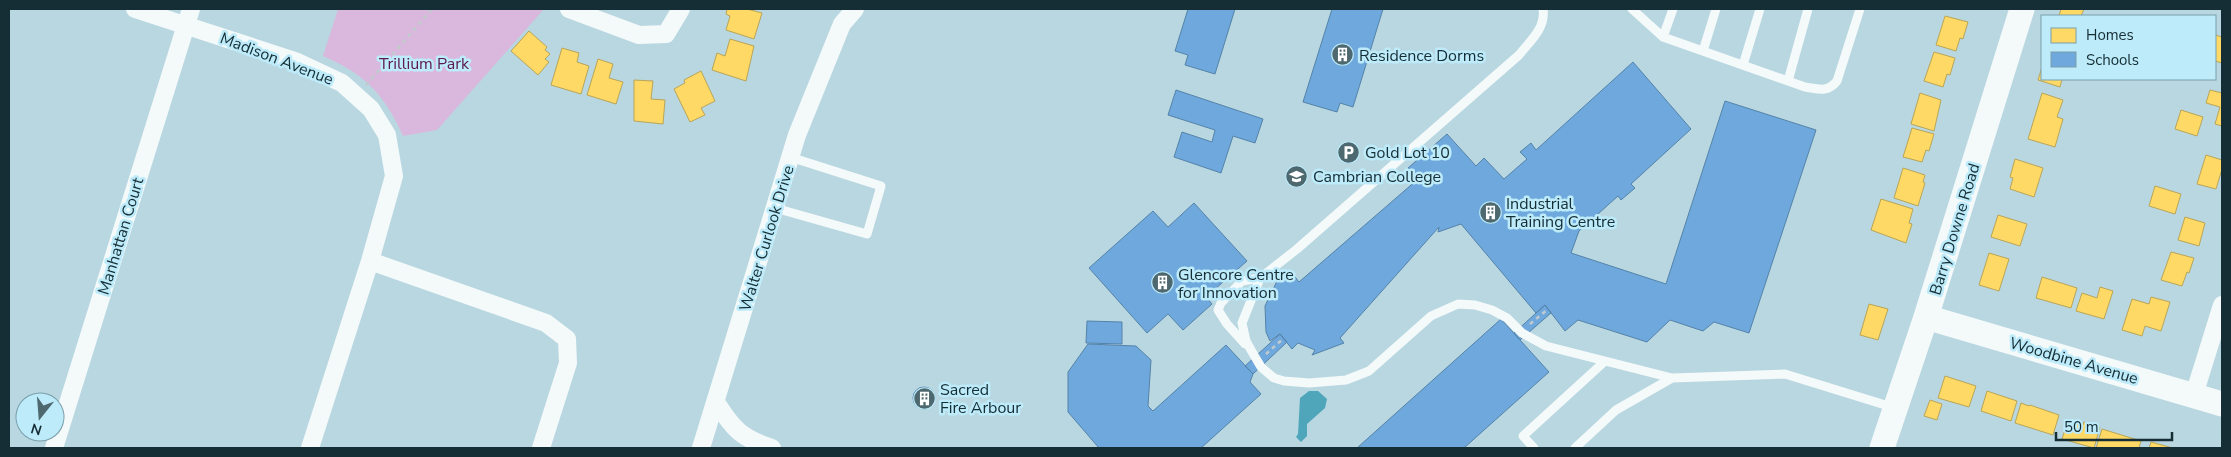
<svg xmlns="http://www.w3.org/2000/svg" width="2231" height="457" viewBox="0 0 2231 457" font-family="'Nunito Sans',sans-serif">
<rect width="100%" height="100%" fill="#b8d7e0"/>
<!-- green -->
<path fill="#dab8dd" d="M338 9H544L437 130 403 136C385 95 365 74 323 56Z"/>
<!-- water -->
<path fill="#4fa5ba" d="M1309 391H1318L1327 399 1325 408 1307 424V436L1301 442 1296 437 1298 434 1300 398Z"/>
<!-- homes -->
<path fill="#ffd966" stroke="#b9a557" d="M727 9H747L762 13 754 39 726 30 730 16 726 14Z
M2061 9H2084L2081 16H2059Z
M1945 16 1968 22 1963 39 1960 38 1956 51 1936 45Z
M529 31 547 47 545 50 550 54 545 59 549 62 538 75 511 51Z
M2215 35 2222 37V63L2215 61Z
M730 39 754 46 746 81 712 70 717 53 725 56Z
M562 48 579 53 577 62 589 66 581 94 551 85Z
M1934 52 1955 58 1950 75 1947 74 1943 87 1924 81Z
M598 59 613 64 609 78 623 82 616 104 587 95Z
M2042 67V79H2062L2060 87 2038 80Z
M701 71 715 101 701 108 705 115 690 122 674 89 685 83 684 80Z
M634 80 653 81 651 99 665 100 663 124 634 121Z
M2210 90 2222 93V126L2215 124 2220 107 2206 103Z
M1920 93 1941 100 1934 131 1911 124Z
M2042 93 2063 100 2057 117 2063 119 2055 147 2028 139Z
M2181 110 2203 117 2197 136 2175 129Z
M1912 128 1934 134 1929 151 1926 150 1922 162 1903 157Z
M2206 155 2222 160V169L2216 189 2197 184Z
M2015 159 2043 168 2034 197 2010 189 2013 178 2010 177Z
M1903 168 1925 175 1923 182 1925 183 1918 206 1894 198Z
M2155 186 2181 194 2175 214 2149 206Z
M1881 199 1913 209 1909 223 1912 224 1906 243 1871 230Z
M1998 215 2027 224 2020 246 1991 237Z
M2185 217 2205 223 2199 246 2178 240Z
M2171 252 2194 258 2189 273 2187 272 2182 286 2161 280Z
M1989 253 2009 259 1999 291 1979 285Z
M2042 277 2077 288 2071 308 2036 298Z
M2100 287 2113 291 2104 319 2076 311 2082 293 2097 298Z
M2151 297 2170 302 2161 331 2145 326 2142 336 2122 330 2132 299 2149 304Z
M1869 304 1888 309 1878 340 1860 335Z
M1945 376 1976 386 1969 407 1938 398Z
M1987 391 2017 401 2011 421 1981 411Z
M1930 400 1942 404 1937 420 1924 416Z
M2021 403 2029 406 2030 405 2059 415 2053 435 2015 423Z
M2068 420 2083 425 2084 422 2100 427 2094 448 2062 439Z
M2102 429 2141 441 2139 448H2096Z
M2151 442 2173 448H2149Z"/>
<!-- schools -->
<path fill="#6fa8dc" stroke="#5483aa" d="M1188 9H1235L1215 74 1185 65 1188 55 1175 51Z
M1332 9H1383L1353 107 1340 103 1337 112 1303 102Z
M1633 62 1691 129 1631 184 1635 188 1621 200 1618 196 1579 231 1571 253 1666 284 1725 101 1816 130 1749 333 1714 322 1703 331 1670 320 1647 342 1578 320 1565 331 1545 305 1536 313 1461 224 1438 232 1439 227 1340 338 1344 343 1312 355 1315 350 1298 343 1292 349 1280 334 1270 341 1266 332 1265 306 1278 279 1292 273 1299 282 1418 179 1408 168 1447 134 1476 166 1484 158 1504 179 1527 159 1520 152 1531 143 1536 150Z
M1176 90 1263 119 1255 143 1233 136 1221 173 1174 157 1182 132 1212 142 1215 130 1168 115Z
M1194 203 1247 261 1206 297 1212 304 1183 330 1168 314 1147 333 1089 268 1153 211 1168 227Z
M1545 305 1551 313 1520 340 1514 333Z
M1501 319 1549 372 1464 448H1357Z
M1087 321 1122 322V344L1086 343Z
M1280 334 1287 342 1253 374 1245 366Z
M1088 344 1136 346 1151 360 1148 406 1153 411 1226 345 1253 374 1250 382 1261 394 1201 448H1099L1068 412V372Z
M913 398a11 11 0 1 1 22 0a11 11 0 1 1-22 0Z"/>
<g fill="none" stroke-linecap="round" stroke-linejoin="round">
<!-- path -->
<path stroke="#c1cbce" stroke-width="2.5" stroke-dasharray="4 4" stroke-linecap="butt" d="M366 85 432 9
M1530 324 1548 309
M1266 354 1284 338"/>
<!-- lane -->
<path stroke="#f4f9fa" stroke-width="9" d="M1543 9C1546 28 1530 41 1519 55L1297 249 1260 278 1242 323 1246 341 1251 350 1261 367 1274 378 1284 381 1309 383 1346 380 1369 371 1431 316 1458 304 1475 305 1492 310 1507 318 1522 333 1546 346 1672 378
M1632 9 1663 37 1805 87C1819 89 1827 93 1837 81L1860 9
M1663 37 1673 9
M1703 51 1716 9
M1743 65 1760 9
M1788 81 1808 9
M775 208 867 234 881 186 790 157
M1245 344 1227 324 1218 310 1221 303 1242 281 1260 278
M1534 448 1523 436 1604 362
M1575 448 1616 410 1672 378 1785 374 1895 408"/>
<!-- street -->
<path stroke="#f4f9fa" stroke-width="18" d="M135 9 295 61 342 83 371 109 387 135 394 176 370 261 310 448
M569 9 639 35 666 34 681 9
M370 261 546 323 567 339 568 363 541 448
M2194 395 2222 305
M716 402C733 429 741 438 772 448
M54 448 191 9
M701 448 797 135 842 24 855 9"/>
<!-- secondary -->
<path stroke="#f4f9fa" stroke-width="25" d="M1926 317 2222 404
M1882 448 1926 317 2022 9"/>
</g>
<!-- icons -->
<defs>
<symbol id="building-disc" viewBox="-11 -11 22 22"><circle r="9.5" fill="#4e6870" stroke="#bdebfa"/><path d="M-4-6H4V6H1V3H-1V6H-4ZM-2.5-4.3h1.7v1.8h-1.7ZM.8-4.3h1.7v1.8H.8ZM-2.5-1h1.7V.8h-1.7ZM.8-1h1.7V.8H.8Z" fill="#fff"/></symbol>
<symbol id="parking-disc" viewBox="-11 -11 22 22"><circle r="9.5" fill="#4e6870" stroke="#bdebfa"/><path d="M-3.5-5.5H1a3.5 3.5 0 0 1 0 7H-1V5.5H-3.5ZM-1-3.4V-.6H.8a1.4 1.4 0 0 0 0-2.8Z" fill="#fff"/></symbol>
<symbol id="university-disc" viewBox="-11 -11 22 22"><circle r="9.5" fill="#4e6870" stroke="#bdebfa"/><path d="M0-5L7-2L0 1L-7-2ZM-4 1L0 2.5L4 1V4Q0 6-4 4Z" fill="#fff"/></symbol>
</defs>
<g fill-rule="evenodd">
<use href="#building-disc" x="1330" y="42" width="25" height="25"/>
<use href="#parking-disc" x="1336" y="140" width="25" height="25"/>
<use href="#university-disc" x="1284" y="164" width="25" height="25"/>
<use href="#building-disc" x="1478" y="200" width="25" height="25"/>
<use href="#building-disc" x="1150" y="270" width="25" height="25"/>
<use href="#building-disc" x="912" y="386" width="25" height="25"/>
</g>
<g text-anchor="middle" stroke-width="5" stroke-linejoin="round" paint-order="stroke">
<!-- poi labels -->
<g font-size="16" fill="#152d34" stroke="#bdebfa" text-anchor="start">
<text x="1359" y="61">Residence Dorms</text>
<text x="1365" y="158">Gold Lot 10</text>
<text x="1313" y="182">Cambrian College</text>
<text x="1506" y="209">Industrial<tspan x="1506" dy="18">Training Centre</tspan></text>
<text x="1178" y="280">Glencore Centre<tspan x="1178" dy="18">for Innovation</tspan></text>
<text x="940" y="395">Sacred<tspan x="940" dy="18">Fire Arbour</tspan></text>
</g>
<!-- street labels -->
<g font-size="16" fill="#152d34" stroke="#bdebfa">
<text transform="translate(277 58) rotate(21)" y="6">Madison Avenue</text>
<text transform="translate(1954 229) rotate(-73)" y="6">Barry Downe Road</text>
<text transform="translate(120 236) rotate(-73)" y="6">Manhattan Court</text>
<text transform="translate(766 238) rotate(-73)" y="6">Walter Curlook Drive</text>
<text transform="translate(2074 360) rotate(16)" y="6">Woodbine Avenue</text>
</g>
<!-- park labels -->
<g font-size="16" fill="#5d184c" stroke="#bdebfa">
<text x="424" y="69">Trillium Park</text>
</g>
</g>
<!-- border -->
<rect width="2231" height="457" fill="none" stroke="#152d34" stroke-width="20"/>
<!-- legend -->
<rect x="2041" y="15" width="175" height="65" fill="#bdebfa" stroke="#7a9fab"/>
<rect x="2051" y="28" width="25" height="15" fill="#ffd966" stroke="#7a9fab"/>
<text x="2086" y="40" font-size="15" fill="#152d34">Homes</text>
<rect x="2051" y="52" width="25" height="15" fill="#6fa8dc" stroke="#7a9fab"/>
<text x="2086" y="65" font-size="15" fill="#152d34">Schools</text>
<!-- north arrow -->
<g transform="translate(40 417) rotate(197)"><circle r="24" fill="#bdebfa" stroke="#7a9fab"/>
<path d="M0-4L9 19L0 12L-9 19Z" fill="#4e6870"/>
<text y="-8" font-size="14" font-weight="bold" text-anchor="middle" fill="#152d34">N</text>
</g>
<!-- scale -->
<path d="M2056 432v8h116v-8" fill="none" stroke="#152d34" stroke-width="2.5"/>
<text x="2064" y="432" font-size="15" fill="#152d34" stroke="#bdebfa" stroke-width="4" paint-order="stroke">50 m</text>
</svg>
